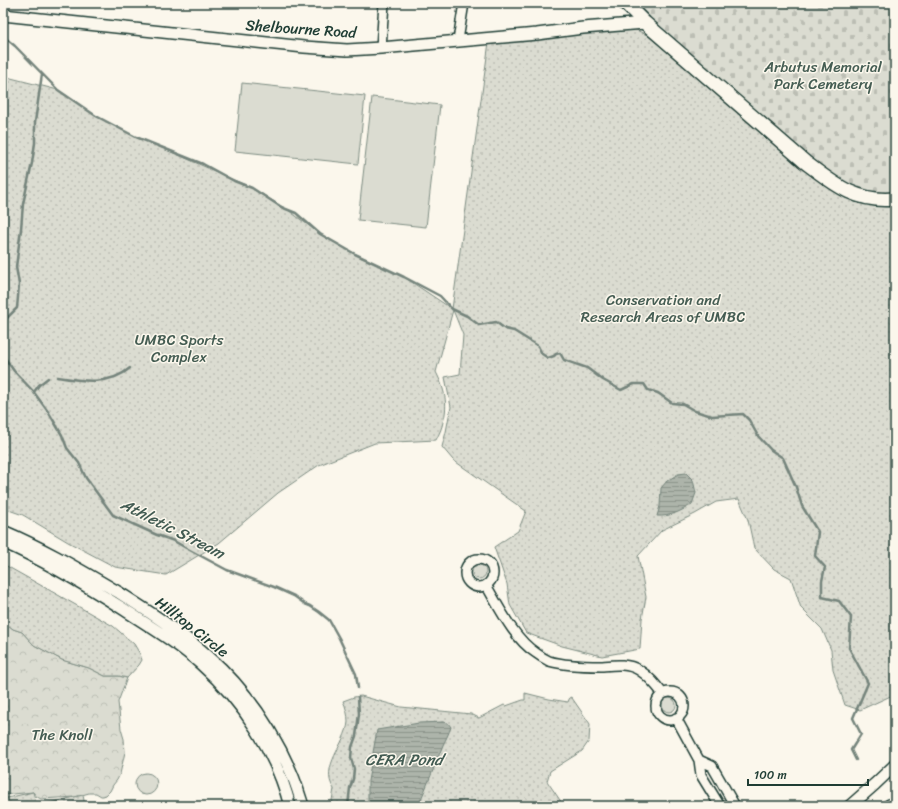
<svg xmlns="http://www.w3.org/2000/svg" width="898" height="809" viewBox="0 0 898 809" font-family="Sriracha,sans-serif">
<defs>
<pattern id="forest-crowns" width="20" height="18" patternUnits="userSpaceOnUse"><rect width="20" height="18" fill="#dbdcd1"/><path d="M2 6a3 3 0 1 1 6 0M12 15a3 3 0 1 1 6 0" fill="none" stroke="#bcbeb4"/></pattern>
<pattern id="cemetery-stones" width="16" height="16" patternUnits="userSpaceOnUse"><rect width="16" height="16" fill="#dbdcd1"/><path d="M2 7V4a2 2 0 0 1 4 0v3zM10 15v-3a2 2 0 0 1 4 0v3z" fill="#bcbeb4"/></pattern>
<pattern id="park-dots" width="8" height="8" patternUnits="userSpaceOnUse"><rect width="8" height="8" fill="#dbdcd1"/><path d="M2 2h.1M6 6h.1" fill="none" stroke="#bcbeb4" stroke-width="1.8" stroke-linecap="round"/></pattern>
<pattern id="water-rules" width="6" height="5" patternUnits="userSpaceOnUse"><rect width="6" height="5" fill="#adb4aa"/><path d="M0 2.5h6" fill="none" stroke="#8c948b"/></pattern>
</defs>
<rect width="100%" height="100%" fill="#fbf7ec"/>
<filter id="ink" filterUnits="userSpaceOnUse"><feTurbulence type="fractalNoise" baseFrequency=".025" numOctaves="2"/><feDisplacementMap in="SourceGraphic" scale="8" xChannelSelector="R" yChannelSelector="G"/><feConvolveMatrix kernelMatrix="1 2 1 2 8 2 1 2 1" color-interpolation-filters="sRGB"/></filter>
<g filter="url(#ink)">
<!-- green -->
<path fill="#dbdcd1" stroke="#7d8c82" d="M242 83 365 96 358 164 235 151Z
M372 97 440 105 426 227 358 220Z
M472 572a7 7 0 1 1 14 0a7 7 0 1 1-14 0Z
M662 705a7 7 0 1 1 14 0a7 7 0 1 1-14 0Z
M135 784a11 11 0 1 1 22 0a11 11 0 1 1-22 0Z"/>
<!-- forest -->
<path fill="url(#forest-crowns)" stroke="#7d8c82" d="M3 621 13 629 22 632 34 645 62 660 89 668 105 676H119L127 678 118 702 121 729 124 739 125 752 120 774 117 780 113 785 110 791 106 795 103 796H101L96 793H89L75 797 41 799 37 797 33 792 3 795Z"/>
<!-- cemetery -->
<path fill="url(#cemetery-stones)" stroke="#7d8c82" d="M632 3H895V195H878L847 186 801 152Z"/>
<!-- park -->
<path fill="url(#park-dots)" stroke="#7d8c82" d="M617 29H634L647 35 829 187 895 204V694L860 710 845 705 833 670 831 650 822 629 801 608 791 578 774 569 754 548 748 520 739 499 716 502 695 514 662 530 638 556 646 597 642 619 640 649 602 656 562 646 526 633 510 605 507 584 494 547 518 531 526 511 453 460 442 447 446 432 449 416 451 407 445 377 460 374 463 335 453 310 436 372C444 388 449 404 443 422 442 428 439 434 436 440L375 443 319 465 278 493 219 543 166 575 115 567 68 542 23 515 3 508V76L58 90 96 116 136 137 181 156 252 188 288 210 320 234 350 251 404 277 452 309 489 42Z
M3 564 113 626 134 644 140 654 142 660 139 665 127 678 119 676H105L89 668 62 660 34 645 22 632 13 629 3 621Z
M525 693 549 699 568 702 570 697 572 698 590 724 589 741 582 751 550 771 547 781 564 806H331L334 789C319 767 346 744 348 722 348 715 346 707 343 701L354 697 361 696 401 707 471 714 479 718 504 705 506 706 523 700H525Z
M33 792 37 806 83 795 85 806H3V799Z"/>
<!-- water -->
<path fill="url(#water-rules)" stroke="#74847b" d="M686 473 693 480 696 493 692 504C682 511 670 517 657 516L660 506 661 488 667 481 678 474Z
M443 722 448 723 451 727C449 733 446 739 443 745 435 765 427 786 418 806H368V781L377 730 419 723Z"/>
<g fill="none" stroke-linecap="round" stroke-linejoin="round">
<!-- stream -->
<path stroke="#74847b" stroke-width="2.5" d="M3 36 15 46 58 90 96 116 136 137 203 164 234 181 252 188 281 207 296 213 320 234 355 254 404 277 440 296 452 309 467 316 479 325 496 322 505 329 514 331 538 346 542 354 548 358 554 356 556 354 560 353 564 360 587 368 603 380 621 390 634 384H644L648 390 658 393 672 403 683 404 695 411 712 416 743 414 749 420 758 436 771 450 783 458 796 487 802 506 818 532 815 556 825 567 822 581V597L839 601 851 617 849 648 868 683 853 718 861 734 851 750 856 760
M3 326 5 320 17 308 18 297 19 284 16 267 21 229 23 204 32 163 35 143V122L42 74
M3 352 5 358 14 371 33 391 49 413 62 435 67 448 79 463 86 478 113 515 157 535 174 541 186 548 227 570 274 587 294 596 305 604 310 606 319 612 329 620 339 638 356 674 358 688
M3 372 5 366V359
M57 377C81 381 110 386 130 368
M34 392 39 385 48 378
M348 806 350 788 353 779 354 769 351 758 352 747 356 736 359 714 358 697"/>
<defs>
<path id="minor" d="M458 40 464 3
M381 48 384 3
M465 573a14 14 0 1 1 28 0a14 14 0 1 1-28 0Z
M486 585C499 607 514 639 536 653 540 656 545 659 549 661 563 665 586 666 601 666 614 665 627 663 639 670 649 676 656 685 663 694
M656 706a14 14 0 1 1 28 0a14 14 0 1 1-28 0Z
M676 718 699 760 701 775 720 806
M699 760 712 766 735 806"/>
<path id="tertiary" d="M3 15 304 47 347 50 381 48 537 34 583 28 645 23
M3 531C43 548 80 570 118 592 149 612 181 632 209 657 244 688 272 729 291 772 296 783 299 794 303 806
M3 542C46 561 86 585 125 610 151 627 178 643 201 664 243 701 276 752 290 806
M850 806 875 784 895 765
M888 806 895 802"/>
<path id="secondary" d="M625 3 645 23 805 162C834 184 856 203 895 199"/>
</defs>
<!-- minor casing -->
<use href="#minor" stroke="#1f3d34" stroke-width="12"/>
<!-- tertiary casing -->
<use href="#tertiary" stroke="#1f3d34" stroke-width="14"/>
<!-- secondary casing -->
<use href="#secondary" stroke="#1f3d34" stroke-width="16"/>
<!-- minor -->
<use href="#minor" stroke="#fbf7ec" stroke-width="9"/>
<!-- tertiary -->
<use href="#tertiary" stroke="#fbf7ec" stroke-width="11"/>
<!-- secondary -->
<use href="#secondary" stroke="#fbf7ec" stroke-width="13"/>
</g>
</g>
<g text-anchor="middle" stroke-width="3" stroke-linejoin="round" paint-order="stroke">
<!-- street labels -->
<g font-size="15" fill="#1f3d34" stroke="#fbf7ec">
<text transform="translate(301 29) rotate(4)" y="5">Shelbourne Road</text>
<text transform="translate(192 627) rotate(38)" y="5">Hilltop Circle</text>
</g>
<!-- park labels -->
<g font-size="15" fill="#455d53" stroke="#fbf7ec">
<text x="823" y="72">Arbutus Memorial<tspan x="823" dy="17">Park Cemetery</tspan></text>
<text x="663" y="305">Conservation and<tspan x="663" dy="17">Research Areas of UMBC</tspan></text>
<text x="179" y="345">UMBC Sports<tspan x="179" dy="17">Complex</tspan></text>
<text x="62" y="740">The Knoll</text>
</g>
<!-- water labels -->
<g font-size="16" font-style="italic" fill="#425b52" stroke="#fbf7ec">
<text transform="translate(173 528) rotate(27)" y="6">Athletic Stream</text>
<text x="404" y="765">CERA Pond</text>
</g>
</g>
<!-- margin -->
<rect width="898" height="809" fill="none" stroke="#fbf7ec" stroke-width="16"/>
<rect x="8" y="8" width="882" height="793" fill="none" stroke="#1f3d34" stroke-width="1.5" filter="url(#ink)"/>
<!-- scale -->
<path d="M748 779v6h120v-6" fill="none" stroke="#1f3d34" stroke-width="2"/>
<text x="754" y="779" font-size="12" fill="#1f3d34" stroke="#fbf7ec" stroke-width="3" paint-order="stroke">100 m</text>
</svg>
